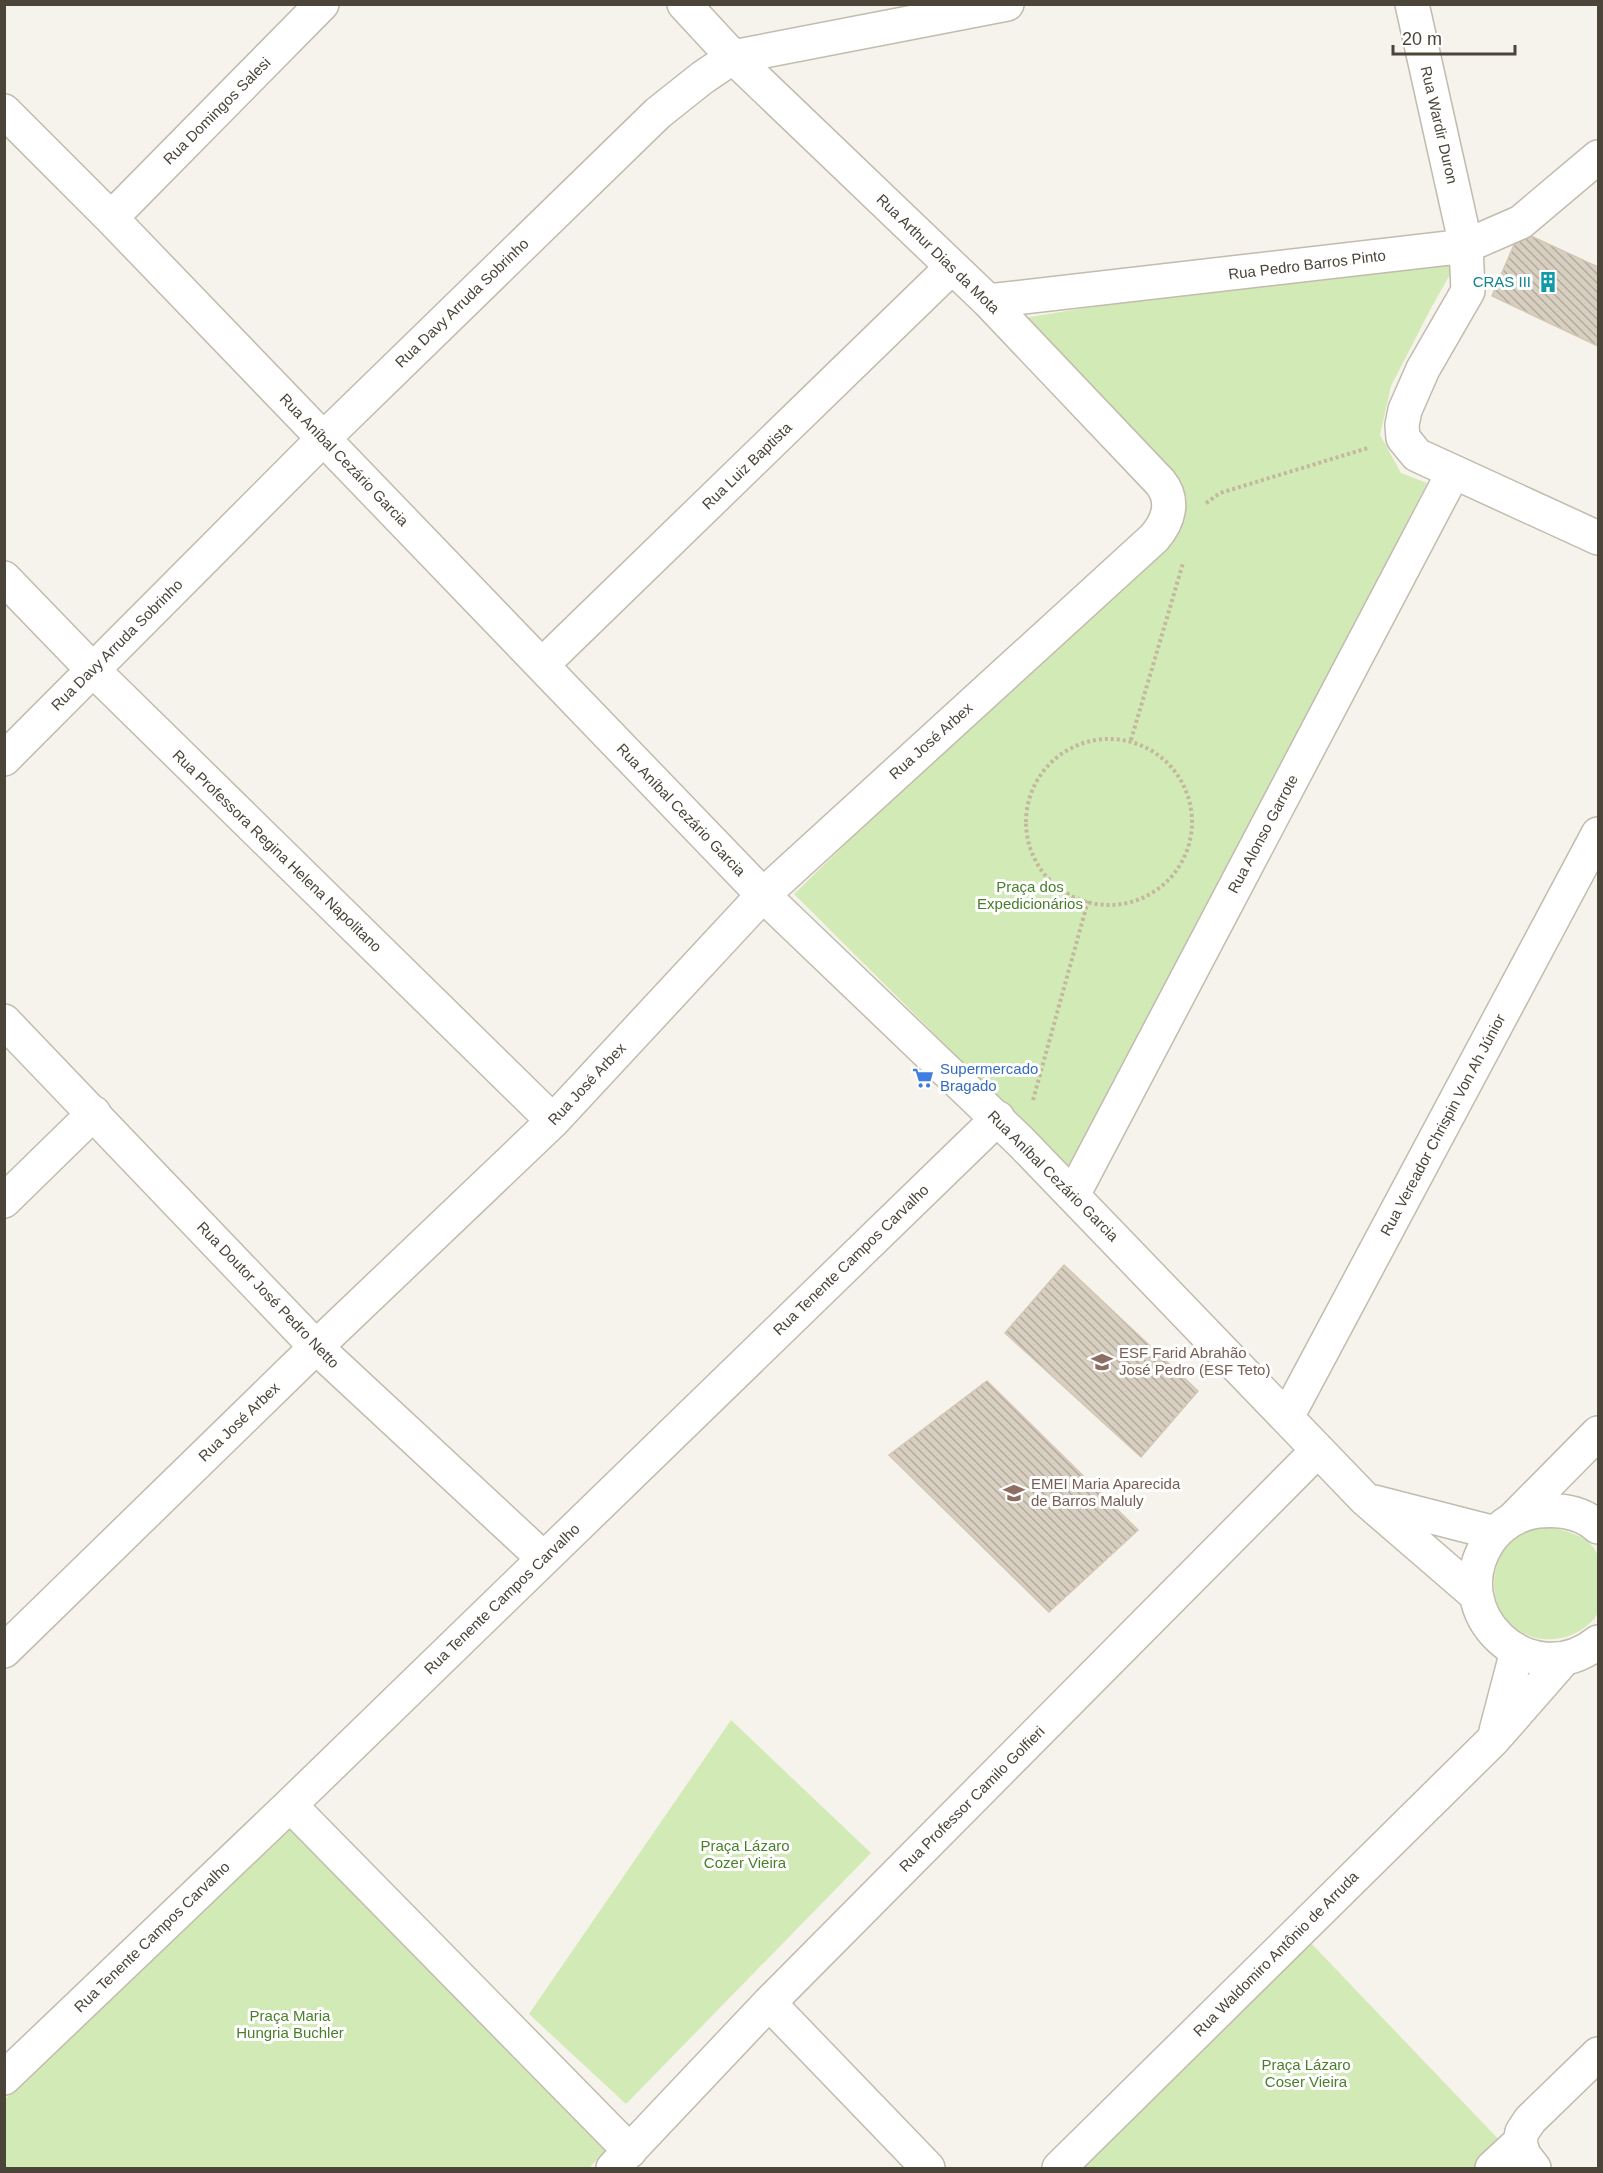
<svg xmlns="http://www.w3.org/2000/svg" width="1603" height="2173" viewBox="0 0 1603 2173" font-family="Arial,sans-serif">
<defs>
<pattern id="building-back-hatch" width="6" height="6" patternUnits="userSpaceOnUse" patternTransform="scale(1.5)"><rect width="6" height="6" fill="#d8cfc1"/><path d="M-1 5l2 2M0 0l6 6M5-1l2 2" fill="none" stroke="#b1aa9e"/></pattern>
</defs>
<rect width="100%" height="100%" fill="#f6f3ec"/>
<!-- green -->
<path fill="#d2eab5" d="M1466 246 1430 310 1391 386 1380 435 1401 473 1427 483 1074 1173 794 894 1176 523 1012 320Z
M1541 1527C1560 1528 1593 1535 1598 1557 1601 1565 1598 1576 1598 1584 1598 1592 1601 1604 1598 1611 1597 1618 1589 1624 1584 1628 1561 1644 1529 1644 1509 1622 1484 1596 1491 1550 1524 1533 1529 1530 1536 1529 1541 1527Z
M731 1720 871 1853 626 2104 529 2014Z
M292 1822 610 2147 589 2168H5V2099Z
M1308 1940 1526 2168H1080Z"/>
<!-- building -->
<path fill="url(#building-back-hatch)" stroke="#d3c7b4" stroke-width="1.5" d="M1520 231 1598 267V346L1492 296Z
M1064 1265 1198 1391 1141 1457 1005 1333Z
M987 1381 1138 1530 1049 1612 889 1455Z"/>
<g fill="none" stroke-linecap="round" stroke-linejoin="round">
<defs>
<path id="minor" d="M1412 4 1466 246 1468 291 1423 369 1405 410 1402 425 1403 438 1417 455 1598 538
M4 111 111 218 763 895 1021 1142 1366 1500 1476 1595
M111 218 322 4
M988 301 1466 246 1521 222 1598 157
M4 578 92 669 553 1121
M542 665 952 267
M4 759 323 439 658 113 702 78 733 57 1007 4
M4 1021 316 1347 543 1558
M1073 1195 1453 473
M4 1201 94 1113
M1287 1417 1598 834
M1374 1502 1495 1533
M1513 1519 1598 1433
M1598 1527C1582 1512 1559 1509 1538 1511 1519 1513 1500 1525 1489 1541 1441 1613 1531 1696 1598 1642
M4 1651 316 1347 553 1121 763 895 1154 538C1169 521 1175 500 1160 482L988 301 733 57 684 4
M1496 1731 1517 1651
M290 1805 630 2151
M769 2003 928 2168
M4 2078 290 1805 998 1118
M1520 2142 1522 2132 1530 2120 1598 2054
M1520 2142 1524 2155 1534 2168
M613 2168 769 2003 1318 1450
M1059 2168 1494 1739 1564 1659
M1492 2168 1520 2142"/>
</defs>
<!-- minor casing -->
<use href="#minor" stroke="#c2bbae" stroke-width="36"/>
<!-- path -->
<path stroke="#c4b79f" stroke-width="4" stroke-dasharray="3 3" stroke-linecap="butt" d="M1206 503 1220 493 1368 448
M1026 822a83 83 0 1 1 166 0a83 83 0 1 1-166 0Z
M1131 740 1183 563
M1033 1100 1088 901"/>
<!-- minor -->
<use href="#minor" stroke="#fff" stroke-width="33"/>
</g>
<!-- icons -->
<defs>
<symbol id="building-bare" viewBox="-9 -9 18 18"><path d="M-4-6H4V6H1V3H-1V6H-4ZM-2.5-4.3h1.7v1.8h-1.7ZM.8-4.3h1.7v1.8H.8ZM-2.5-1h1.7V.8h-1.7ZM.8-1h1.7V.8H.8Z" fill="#0f9aa8" stroke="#fff" stroke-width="2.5" paint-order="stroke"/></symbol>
<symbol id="supermarket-bare" viewBox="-9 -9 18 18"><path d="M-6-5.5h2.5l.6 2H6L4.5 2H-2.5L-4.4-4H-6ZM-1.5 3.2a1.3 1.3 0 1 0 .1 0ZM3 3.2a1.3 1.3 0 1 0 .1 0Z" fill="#3f7fe0" stroke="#fff" stroke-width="2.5" paint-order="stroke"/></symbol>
<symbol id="school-bare" viewBox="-9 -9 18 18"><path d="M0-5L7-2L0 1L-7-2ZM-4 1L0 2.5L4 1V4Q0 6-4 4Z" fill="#8d6e63" stroke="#fff" stroke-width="2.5" paint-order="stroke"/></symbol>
</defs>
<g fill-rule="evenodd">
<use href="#building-bare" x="1533" y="267" width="30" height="30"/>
<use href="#supermarket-bare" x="908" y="1063" width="30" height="30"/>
<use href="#school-bare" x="1087" y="1347" width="30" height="30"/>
<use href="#school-bare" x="999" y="1478" width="30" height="30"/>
</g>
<g text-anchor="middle" stroke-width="6" stroke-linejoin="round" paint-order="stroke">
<!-- street labels -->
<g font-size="15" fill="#4b4439" stroke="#fff">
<text transform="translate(217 111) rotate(-45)" y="5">Rua Domingos Salesi</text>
<text transform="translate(1439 125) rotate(77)" y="5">Rua Wardir Duron</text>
<text transform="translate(938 254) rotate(44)" y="5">Rua Arthur Dias da Mota</text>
<text transform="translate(1307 265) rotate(-7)" y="5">Rua Pedro Barros Pinto</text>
<text transform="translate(462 303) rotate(-44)" y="5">Rua Davy Arruda Sobrinho</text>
<text transform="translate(344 460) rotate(46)" y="5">Rua Aníbal Cezário Garcia</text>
<text transform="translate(747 466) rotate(-44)" y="5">Rua Luiz Baptista</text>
<text transform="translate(117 645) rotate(-45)" y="5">Rua Davy Arruda Sobrinho</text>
<text transform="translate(931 741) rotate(-42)" y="5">Rua José Arbex</text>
<text transform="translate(681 810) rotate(46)" y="5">Rua Aníbal Cezário Garcia</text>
<text transform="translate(1263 834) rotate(-62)" y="5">Rua Alonso Garrote</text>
<text transform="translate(277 851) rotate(44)" y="5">Rua Professora Regina Helena Napolitano</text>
<text transform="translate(587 1084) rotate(-47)" y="5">Rua José Arbex</text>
<text transform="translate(1443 1125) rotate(-62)" y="5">Rua Vereador Chrispin Von Ah Júnior</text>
<text transform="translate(1053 1176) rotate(45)" y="5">Rua Aníbal Cezário Garcia</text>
<text transform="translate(851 1260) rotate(-44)" y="5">Rua Tenente Campos Carvalho</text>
<text transform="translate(268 1295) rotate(46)" y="5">Rua Doutor José Pedro Netto</text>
<text transform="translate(239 1422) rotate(-44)" y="5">Rua José Arbex</text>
<text transform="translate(502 1599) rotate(-44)" y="5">Rua Tenente Campos Carvalho</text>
<text transform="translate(972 1799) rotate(-45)" y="5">Rua Professor Camilo Golfieri</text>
<text transform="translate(152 1937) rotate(-44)" y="5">Rua Tenente Campos Carvalho</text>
<text transform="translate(1276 1954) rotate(-45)" y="5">Rua Waldomiro Antônio de Arruda</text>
</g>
<!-- culture labels -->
<g font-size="15" fill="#0d838f" stroke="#fff" text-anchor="end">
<text x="1531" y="287">CRAS III</text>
</g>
<!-- park labels -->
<g font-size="15" fill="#4a7f2a" stroke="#fff">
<text x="1030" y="892">Praça dos<tspan x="1030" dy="17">Expedicionários</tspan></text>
<text x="745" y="1851">Praça Lázaro<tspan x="745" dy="17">Cozer Vieira</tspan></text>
<text x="290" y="2021">Praça Maria<tspan x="290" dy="17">Hungria Buchler</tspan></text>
<text x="1306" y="2070">Praça Lázaro<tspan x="1306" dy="17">Coser Vieira</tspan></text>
</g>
<!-- shop labels -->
<g font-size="15" fill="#366cbe" stroke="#fff" text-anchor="start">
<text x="940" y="1074">Supermercado<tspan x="940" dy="17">Bragado</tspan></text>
</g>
<!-- education labels -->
<g font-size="15" fill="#785e54" stroke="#fff" text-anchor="start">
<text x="1119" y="1358">ESF Farid Abrahão<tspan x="1119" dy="17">José Pedro (ESF Teto)</tspan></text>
<text x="1031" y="1489">EMEI Maria Aparecida<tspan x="1031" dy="17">de Barros Maluly</tspan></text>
</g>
</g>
<!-- border -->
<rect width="1603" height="2173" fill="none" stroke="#4b4439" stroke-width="12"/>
<!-- scale -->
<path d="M1393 45v9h122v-9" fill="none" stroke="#4b4439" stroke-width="3"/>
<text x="1402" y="45" font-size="18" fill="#4b4439" stroke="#ffffff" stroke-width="4.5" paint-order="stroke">20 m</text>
</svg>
